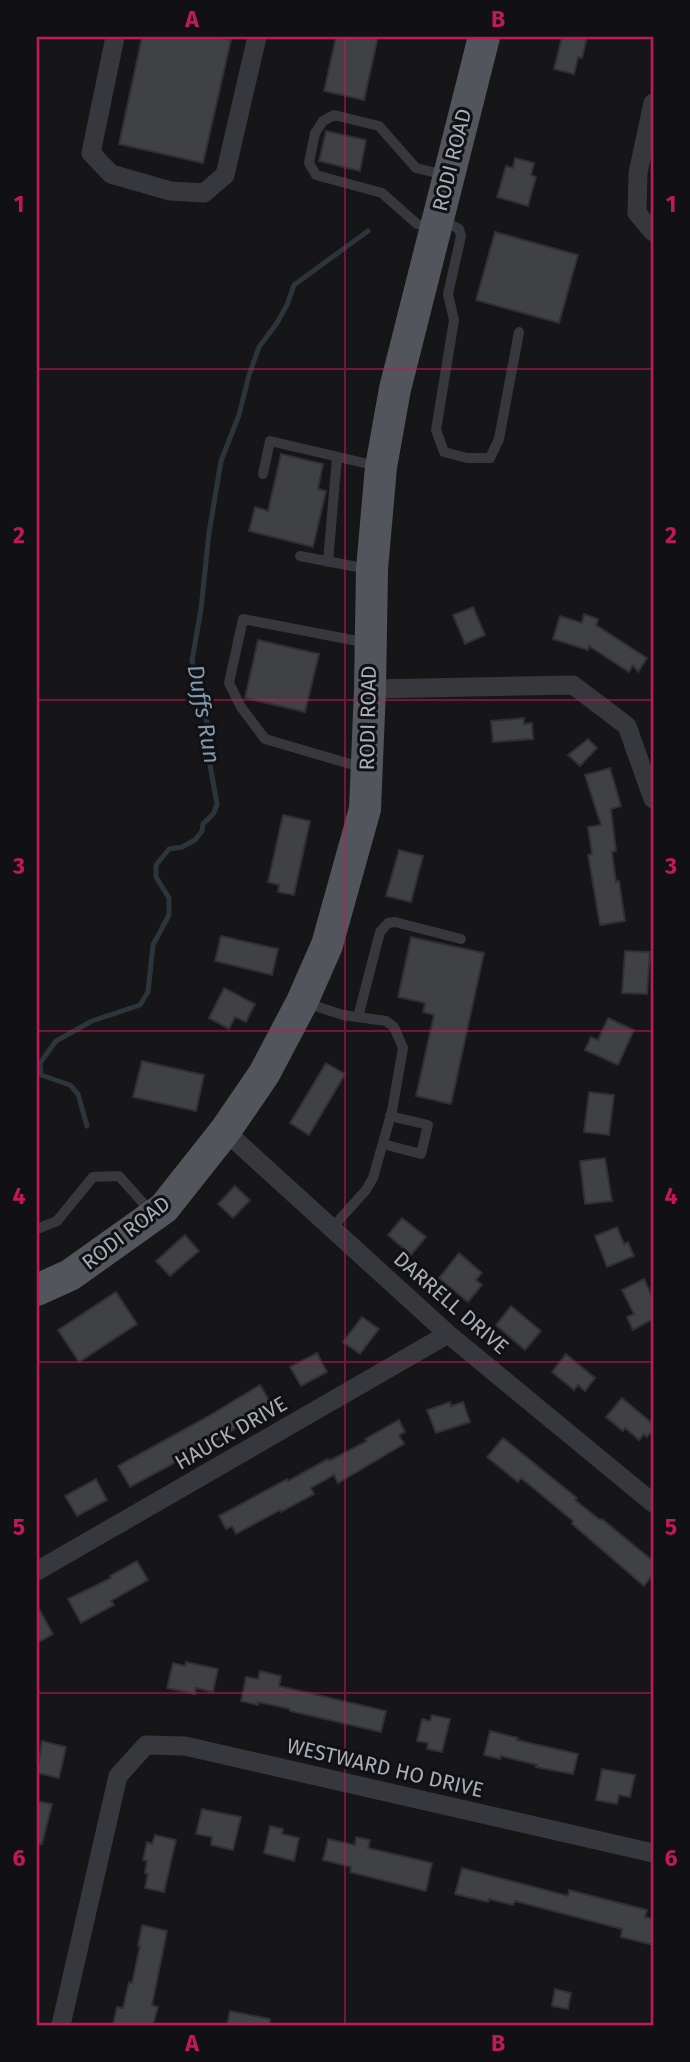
<svg xmlns="http://www.w3.org/2000/svg" width="690" height="2062" viewBox="0 0 690 2062" font-family="'Fira Sans',sans-serif">
<rect width="100%" height="100%" fill="#161618"/>
<g fill="none" stroke-linecap="round" stroke-linejoin="round">
<!-- stream -->
<path stroke="#2c353c" stroke-width="5" d="M87 1126 78 1094 70 1085 41 1075 40 1063 56 1041 92 1021 140 1005 148 992 153 945 169 915V898L156 877V865L169 849 182 847 195 840 202 831 203 824 214 813 217 804 210 765 208 726 192 661 201 609 209 533 221 461 239 415 249 375 259 347 277 323 287 305 294 285 368 231"/>
</g>
<!-- building -->
<path fill="#404145" stroke="#303034" stroke-width="2" d="M142 37H217L231 40 203 163 119 144Z
M336 37H378L364 100 324 91Z
M562 37H587L582 58 578 57 574 74 554 69Z
M326 131 366 140 360 171 319 161Z
M515 158 534 163 531 175 536 177 528 206 497 197 506 166 513 168Z
M495 232 578 255 559 323 476 300Z
M281 454 323 464 318 489 326 491 313 547 249 531 255 507 268 511Z
M473 607 485 635 465 644 453 615Z
M584 614 598 619 596 625 647 658 638 672 633 665 629 672 589 646 588 650 553 639 560 616 582 623Z
M258 640 319 654 305 712 245 698Z
M524 718V724L532 723 533 739 493 742 491 721Z
M588 739 597 748 580 766 568 755Z
M610 768 621 806 611 809 616 851 612 852 616 882 619 881 625 921 600 925 588 855 592 854 588 827 601 825 585 775Z
M283 815 310 821 294 895 278 892 279 885 268 882Z
M399 850 423 856 411 902 386 896Z
M221 936 278 949 272 975 215 961Z
M411 937 484 953 451 1104 416 1096 434 1015 423 1012 425 1003 398 997Z
M625 951 650 952 647 994 622 993Z
M224 988 255 1004 246 1022 235 1017 229 1029 209 1018Z
M608 1018 634 1030 618 1065 585 1050 591 1037 598 1040Z
M142 1061 204 1075 196 1111 133 1097Z
M326 1063 345 1074 309 1135 290 1123Z
M589 1092 614 1095 609 1135 584 1132Z
M605 1158 612 1201 585 1204 580 1161Z
M235 1186 250 1200 233 1218 218 1204Z
M402 1218 426 1237 411 1255 388 1235Z
M617 1227 624 1244 628 1242 634 1256 607 1267 595 1236Z
M185 1235 199 1251 170 1276 156 1261Z
M459 1253 482 1273 476 1280 482 1285 468 1302 439 1278Z
M644 1279 653 1298V1319L633 1330 627 1317 634 1314 622 1290Z
M116 1292 137 1324 79 1362 58 1330Z
M511 1306 541 1331 525 1350 496 1325Z
M362 1317 379 1329 360 1354 343 1342Z
M317 1353 327 1372 301 1386 290 1367Z
M566 1354 595 1378 585 1391 578 1385 574 1390 552 1372Z
M260 1385 272 1405 219 1439 130 1487 118 1466 207 1417Z
M622 1398 653 1424V1430L647 1437 644 1434 639 1440 625 1428 623 1431 606 1417Z
M450 1402 451 1406 463 1402 470 1422 436 1433 427 1410Z
M399 1420 405 1432 399 1435 404 1444 338 1483 334 1475 311 1488 314 1494 281 1512 280 1510 236 1534 232 1526 226 1529 219 1516 287 1479 288 1481 328 1459 329 1461 367 1441 365 1439Z
M503 1438 577 1498 575 1500 600 1520 602 1519 653 1561V1574L644 1586 572 1524 573 1521 521 1478 518 1482 487 1457Z
M96 1479 107 1500 77 1516 65 1496Z
M137 1561 148 1580 111 1601 114 1605 81 1623 68 1599 111 1578 110 1576Z
M37 1605 53 1634 37 1643Z
M186 1662 218 1669 213 1692 196 1688 195 1694 167 1688 173 1663 185 1666Z
M260 1671 281 1676 279 1686 386 1711 381 1732 290 1711V1709L258 1702V1705L241 1701 246 1677 258 1679Z
M432 1715 450 1719 442 1752 427 1749 428 1743 417 1741 422 1719 430 1721Z
M490 1731 518 1738 517 1740 578 1754 573 1774 536 1767 537 1765 501 1756 500 1759 484 1755Z
M42 1741 66 1747 59 1778 37 1773Z
M602 1769 635 1775 630 1797 619 1795 617 1804 596 1800Z
M37 1801 52 1804 42 1844H37Z
M202 1809 241 1817 233 1850 211 1845 212 1837 196 1834Z
M270 1826 283 1829 282 1834 299 1838 294 1861 264 1853Z
M155 1835 176 1840 164 1892 145 1888 148 1874 145 1873 147 1861 143 1860 147 1842 152 1844Z
M356 1837 370 1840 368 1848 432 1863 426 1891 350 1872 351 1867 323 1860 328 1839 355 1845Z
M462 1868 568 1896 569 1890 647 1910 645 1917 653 1919V1945L621 1937 622 1929 515 1901 513 1905 489 1899 488 1902 455 1894Z
M142 1925 167 1931 152 2005 158 2007 153 2025H113L117 2007 123 2008 129 1982 132 1983 140 1946H138Z
M555 1989 571 1993 568 2009 552 2006Z
M230 2011 270 2019V2025H227Z"/>
<g fill="none" stroke-linecap="round" stroke-linejoin="round">
<!-- lane -->
<path stroke="#37383d" stroke-width="10" d="M443 220 459 229 461 236 448 294 454 320 436 430 444 452 467 458H490L499 439 519 332
M433 228 417 224 382 193 316 175 309 163 315 133 323 121 334 115 379 126 416 168 445 175
M263 474 270 441 377 466
M300 556 368 569
M328 562 337 457
M364 768 265 739 241 707 229 683 243 619 368 643
M306 1003 343 1015 386 1021 394 1027 403 1048 392 1111 373 1178 366 1190 332 1228
M358 1017 380 932 388 923 395 922 461 939
M383 1144 421 1154 428 1125 390 1116
M37 1229 57 1221 93 1177 119 1176 152 1213"/>
<!-- street -->
<path stroke="#37383d" stroke-width="19" d="M115 37 91 153 111 174 170 191 204 193 225 175 257 37
M653 103 638 173 637 213 653 232
M370 689 573 685 627 726 653 799
M225 1131 448 1334 653 1503
M37 1571 448 1334
M61 2025 118 1776 146 1745 185 1746 653 1853"/>
<!-- primary -->
<path stroke="#53555c" stroke-width="32" d="M37 1290 70 1275 164 1208 225 1131 264 1074 302 1002 327 945 365 809 370 689 372 569 381 467 395 389 484 37"/>
</g>
<!-- grid -->
<path fill="none" stroke="#c2185b" stroke-width="2" stroke-opacity="0.55" d="M345 37V2025M37 369H653M37 700H653M37 1031H653M37 1362H653M37 1693H653"/>
<g text-anchor="middle" stroke-width="6" stroke-linejoin="round" paint-order="stroke">
<!-- street labels -->
<g font-size="21" fill="#a8adb8" stroke="#111113">
<text transform="translate(452 160) rotate(-76)" y="7">RODI ROAD</text>
<text transform="translate(368 718) rotate(-89)" y="7">RODI ROAD</text>
<text transform="translate(126 1233) rotate(-38)" y="7">RODI ROAD</text>
<text transform="translate(451 1303) rotate(41)" y="7">DARRELL DRIVE</text>
<text transform="translate(231 1433) rotate(-30)" y="7">HAUCK DRIVE</text>
<text transform="translate(385 1768) rotate(13)" y="7">WESTWARD HO DRIVE</text>
</g>
<!-- water labels -->
<g font-size="23" font-style="italic" fill="#7f9bb3" stroke="#111113">
<text transform="translate(204 714) rotate(80)" y="8">Duffs Run</text>
</g>
</g>
<!-- border -->
<rect width="690" height="2062" fill="none" stroke="#111113" stroke-width="77"/>
<rect x="38" y="38" width="614" height="1986" fill="none" stroke="#c2185b" stroke-width="2.5"/>
<g font-size="23" text-anchor="middle" font-weight="bold" fill="#c2185b">
<text x="192" y="27">A</text>
<text x="498" y="27">B</text>
<text x="19" y="212">1</text>
<text x="671" y="212">1</text>
<text x="19" y="543">2</text>
<text x="671" y="543">2</text>
<text x="19" y="874">3</text>
<text x="671" y="874">3</text>
<text x="19" y="1204">4</text>
<text x="671" y="1204">4</text>
<text x="19" y="1535">5</text>
<text x="671" y="1535">5</text>
<text x="19" y="1866">6</text>
<text x="671" y="1866">6</text>
<text x="192" y="2051">A</text>
<text x="498" y="2051">B</text>
</g>
</svg>
